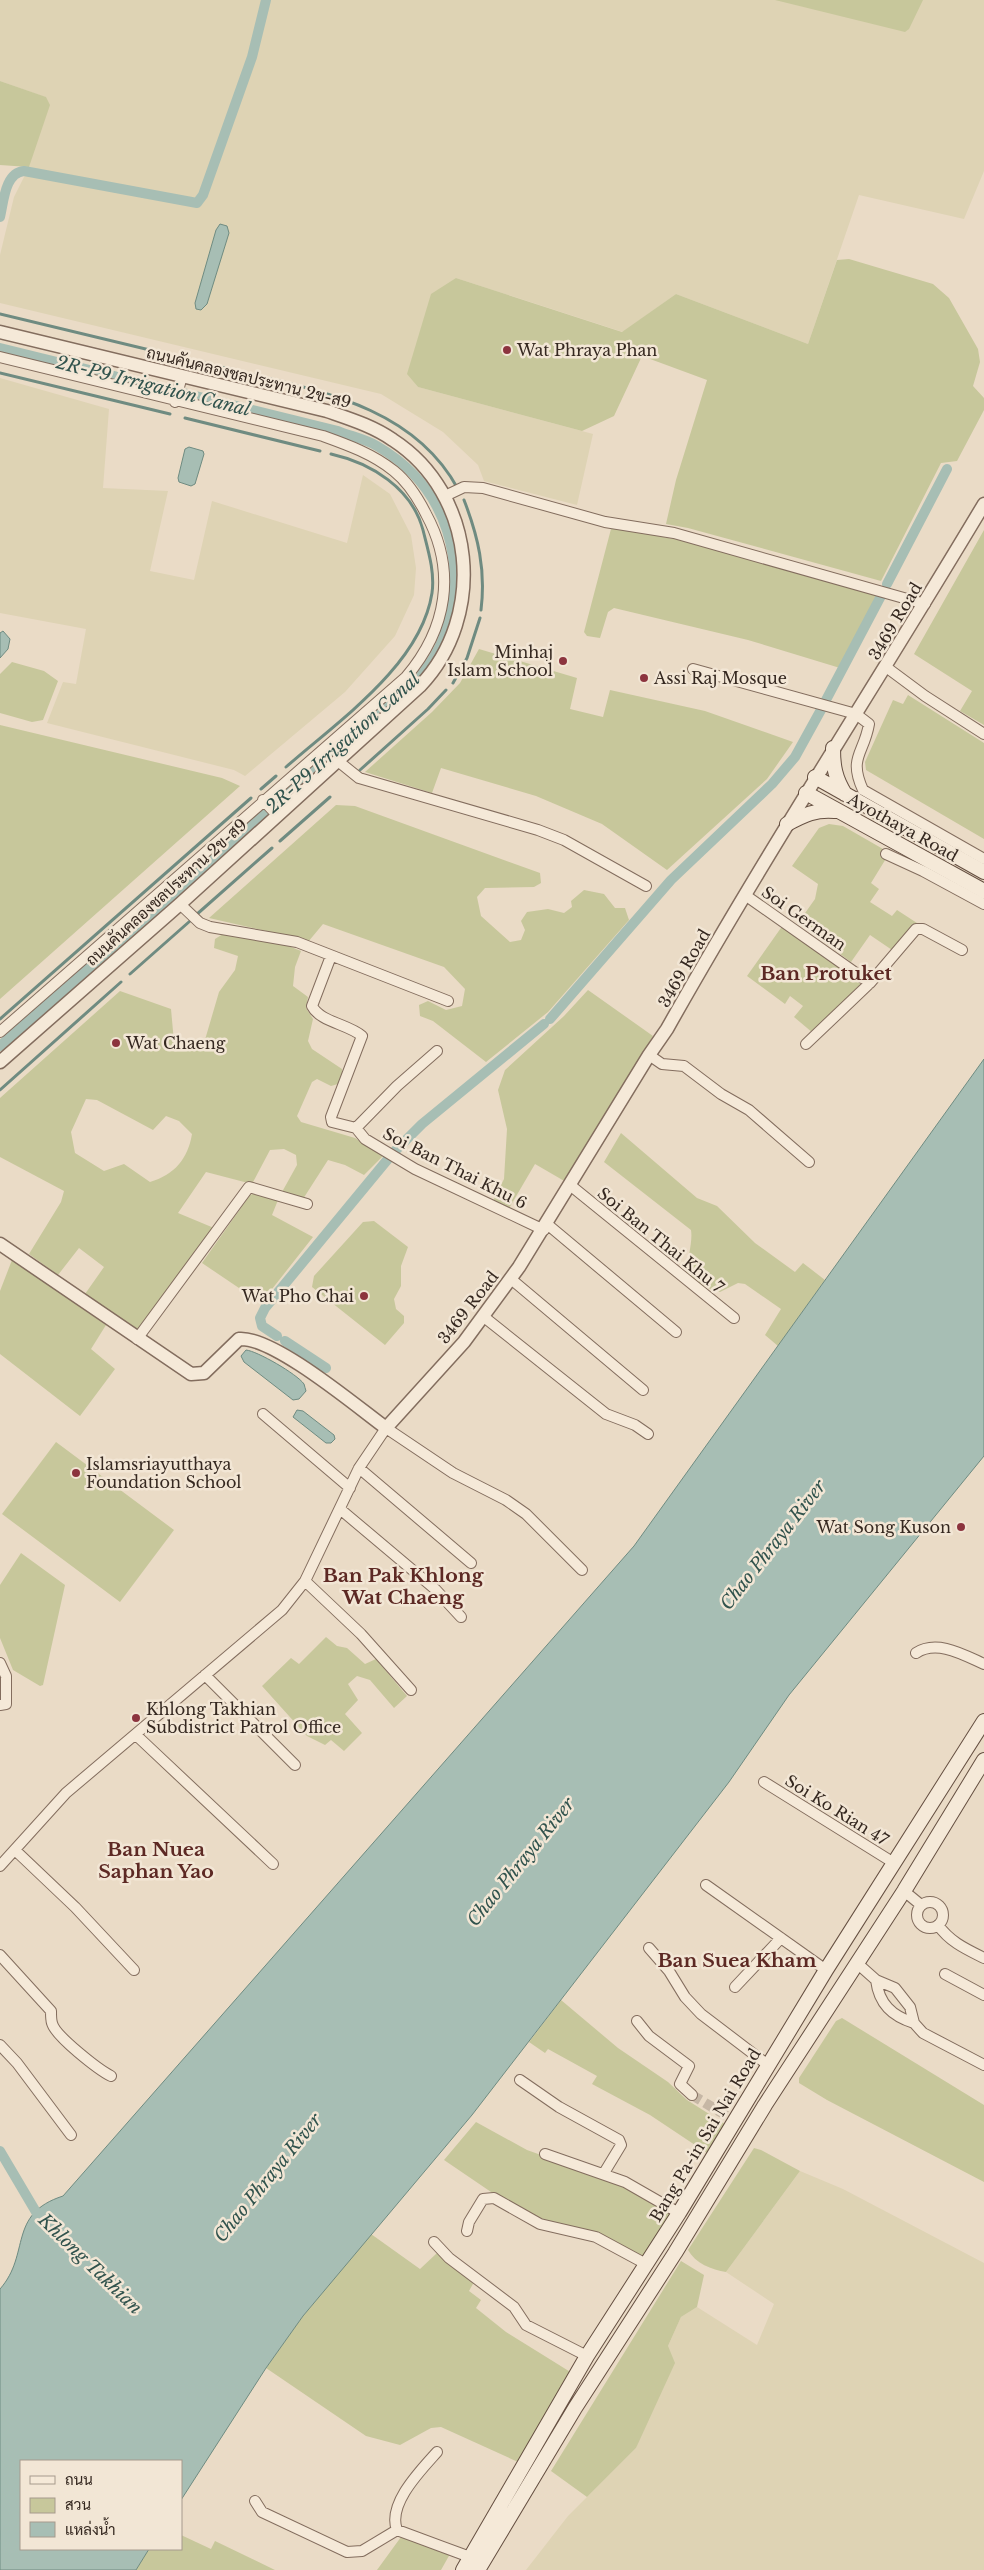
<svg xmlns="http://www.w3.org/2000/svg" width="984" height="2570" viewBox="0 0 984 2570" font-family="'Libre Baskerville',Sarabun,serif">
<rect width="100%" height="100%" fill="#eadbc6"/>
<!-- farmland -->
<path fill="#ded3b4" d="M0 0H984V171L964 219 859 195 808 344 676 294 623 332 456 278 408 374 418 387 593 434 577 505 484 481 478 465 443 432 381 394 0 303V255L14 197 29 167 45 97 0 81Z
M0 378 109 409 103 488 168 491 150 571 194 580 212 501 347 543 363 475 390 494 411 535 416 568 414 595 395 636 345 692 245 776 234 770 47 723 63 682 76 684 86 629 0 613Z
M800 2171 843 2189 984 2263V2570H526L568 2516 636 2448 668 2346 681 2317 697 2307 757 2345 774 2304 726 2272Z"/>
<!-- green -->
<path fill="#c7c79b" fill-rule="evenodd" d="M775 0H923L909 29 905 32Z
M0 81 46 97 50 105 29 167 0 165Z
M849 259 933 284 949 298 978 349 980 362 973 386 984 398V410L957 461 941 463 881 581 688 528 666 524 676 480 707 380 642 356 614 416 582 431 418 387 407 374 431 294 456 278 622 332 676 294 808 344 837 260Z
M614 528 685 541 877 594 840 668 748 640 614 608 608 612 600 638 587 636 584 632 611 529Z
M984 530V725L960 711 972 691 914 654Z
M479 649 577 678 570 709 603 717 610 690 705 711 793 742 767 779 667 870 602 824 536 796 441 768 432 793 365 772 432 712 460 683Z
M12 662 44 671 58 681 43 720 32 722 0 713V674Z
M908 695 984 743V839L866 770 865 762 893 700 903 704Z
M0 725 222 778 240 786 0 999Z
M336 805 355 806 540 873 541 883 534 887 485 888 477 897 481 916 510 942 521 940 525 930 521 921 527 912 548 909 564 913 572 907 571 901 584 890 604 894 615 908H625L629 920 548 1012 486 1062 433 1021 420 1016 419 1005 428 1001 446 1010 462 1006 465 989 444 967 323 924 308 942 297 938 209 918Z
M829 824 843 826 883 849 881 854 887 857 871 883 879 889 870 902 892 916 897 910 917 923 895 952 870 935 851 962 798 923 815 899 818 884 792 866 819 828Z
M783 925 857 977 860 983 859 991 813 1033 794 1017 803 1006 790 996 785 1004 747 976Z
M223 934 286 945 301 951 295 967 293 986 308 997 306 1008 313 1019 308 1041 312 1049 342 1069V1076L338 1084 331 1086 317 1079 312 1082 297 1116 301 1122 355 1138 383 1156 364 1175 345 1165 328 1160 303 1199 282 1192 297 1165 296 1155 284 1149 270 1150 252 1184 206 1172 178 1213 214 1228 140 1329 136 1328 85 1294 104 1267 79 1248 58 1275 29 1254 61 1202 64 1191 0 1157V1098L120 991 171 1009 174 1042 202 1050 219 992 235 970 238 956 214 948 215 939ZM86 1099 97 1100 153 1130 166 1116 179 1121 192 1134C188 1159 174 1175 150 1182L124 1164 104 1171 75 1153 71 1132Z
M588 990 653 1036 566 1182 535 1164 508 1210 493 1201 504 1179 507 1129 498 1090 505 1070 564 1016Z
M621 1133 697 1198 717 1206 755 1243 795 1272 803 1263 825 1280 778 1346 765 1335 781 1309 745 1284 738 1283 720 1292 702 1286 686 1274C687 1261 693 1242 691 1230L604 1162Z
M256 1193 278 1200 272 1215 313 1237 261 1303 202 1263 250 1195Z
M374 1221 408 1247 401 1266V1286L394 1299 396 1309 404 1316V1323L385 1345 312 1287 314 1276 363 1222Z
M12 1260 106 1325 91 1349 115 1369 80 1416 0 1354V1291Z
M56 1442 174 1530 120 1602 2 1514Z
M21 1553 65 1585 43 1685 40 1686 13 1670 0 1638V1585Z
M326 1637 337 1646 347 1648 365 1664 376 1659 407 1696 394 1708 370 1680 357 1676 348 1684 358 1700 345 1714 362 1733 344 1751 331 1740 325 1745 307 1736 262 1686 291 1658 299 1664Z
M561 2000 618 2048 668 2082 687 2100 725 2124 711 2152 707 2153 650 2115 592 2084 597 2076 548 2049 545 2053 529 2042Z
M842 2018 984 2105V2182L827 2100 799 2083V2078L836 2021Z
M476 2122 527 2150 636 2189 672 2215 645 2257H642L543 2222 494 2194 444 2160Z
M754 2148 761 2150 800 2171 726 2272C712 2270 695 2263 688 2250Z
M371 2234 420 2269 437 2253 474 2282 469 2291 481 2300 476 2308 506 2332 572 2373 518 2462 441 2427 431 2428 400 2445 366 2436 266 2368 303 2316Z
M681 2261 704 2275 697 2307 681 2317 668 2346 675 2363 636 2448 587 2497 551 2471Z
M181 2535 211 2549 215 2541 275 2570H136L149 2549H181Z
M401 2537 450 2554 441 2570H377Z"/>
<!-- water -->
<path fill="#a7beb4" stroke="#6f8b81" d="M220 224 227 226 229 233 207 304 201 310 196 309 195 303 216 230Z
M189 447 203 451 204 454 195 484 191 486 179 482 178 478 185 449Z
M3 631 10 639 8 649 0 658V633Z
M984 1059V1456L789 1695 729 1782 472 2115 303 2316 266 2368 181 2500V2461H21V2549H149L136 2570H0V2289C31 2254 7 2214 63 2196L634 1546Z
M246 1350C257 1351 297 1374 304 1384 305 1386 305 1389 306 1391L299 1399 293 1400 244 1362 241 1356Z
M297 1410 303 1411 334 1435 335 1439 331 1443H326L293 1417Z"/>
<g fill="none" stroke-linecap="round" stroke-linejoin="round">
<!-- stream -->
<path stroke="#6f8b81" stroke-width="3" d="M0 314 208 364
M221 367C308 389 411 402 458 489
M0 373 170 414
M185 418 320 451
M464 500C478 536 486 570 481 610
M453 683 467 658 480 618
M286 767C338 721 421 665 432 593 435 572 428 550 423 530 412 488 371 463 331 454
M360 770 428 709 446 690
M261 789 276 776
M280 841 330 797
M196 915 272 848
M130 974 190 921
M0 1019 251 798
M0 1090 121 982"/>
<!-- canal -->
<path stroke="#a7beb4" stroke-width="10" d="M0 217C4 200 5 173 24 171L197 203 203 195 252 57 266 0
M0 348 338 431C350 436 365 439 377 446 448 487 471 566 442 641 437 655 427 668 418 680L0 1046
M887 584 947 469
M826 700 881 596
M550 1019 671 880 772 784 795 757 822 708
M395 1151 422 1124 544 1024
M277 1336 262 1326 260 1318 265 1308 388 1159
M285 1341 326 1368
M0 2151 39 2217 45 2222"/>
<!-- minor-tunnel -->
<path stroke="#c6b7a5" stroke-width="10" stroke-dasharray="10 5" stroke-linecap="butt" d="M692 2095 727 2116"/>
<defs>
<path id="minor" d="M0 357 323 436C348 445 373 454 394 471 409 483 418 498 426 514 457 571 447 629 406 677L0 1032
M175 402 182 376
M445 496 464 487 483 488 605 522 674 533 925 604
M886 667 925 696 984 734
M693 669 856 714 869 724C864 754 848 757 863 790L984 859
M338 761 359 778 538 830 564 840 646 886
M263 800 277 815
M886 854 923 871 984 904
M745 895 870 983
M180 904 200 923 210 927 297 942 448 1001
M331 956 312 1006C320 1022 348 1024 362 1036L331 1117 332 1122 356 1128
M806 1044 870 983 916 929H923L962 950
M649 1055 662 1064 684 1066 721 1094 749 1110 809 1162
M356 1128 365 1139 415 1169 544 1230
M356 1128 397 1086 437 1051
M570 1185 734 1318
M547 1224 676 1332
M511 1279 643 1390
M484 1317 606 1414 635 1425 648 1434
M137 1339 249 1187 307 1204
M263 1414 350 1488
M359 1468 471 1563
M340 1509 435 1589 461 1617
M305 1581 361 1634 411 1690
M916 1653C937 1639 964 1655 984 1664
M0 1663 6 1676V1704L0 1705
M205 1675 295 1765
M136 1735 273 1864
M764 1782 894 1863
M15 1850 75 1907 134 1970
M0 1866 66 1793 282 1610 305 1581 359 1468 386 1428 453 1473 506 1500 526 1514 582 1570
M706 1885 826 1970
M904 1891 921 1905
M917 1915a13 13 0 1 1 26 0a13 13 0 1 1-26 0Z
M938 1925C950 1942 966 1949 984 1958
M649 1948 669 1971 685 1997 701 2014 768 2065
M0 1955 51 2011C51 2015 51 2020 52 2023 55 2036 99 2070 111 2076
M858 1964 876 1980 895 1988 910 2007 914 2023 923 2033 984 2065
M945 1974 984 1995
M876 1980C879 2004 892 2016 914 2023
M735 1987 781 1938
M637 2021 649 2036 689 2066 680 2084 692 2095
M0 2045 17 2063 71 2135
M520 2080 559 2107 619 2140 621 2145 604 2173
M545 2154 625 2182 679 2213
M467 2231 469 2222 483 2199 494 2198 540 2224 596 2237 646 2264
M434 2242 449 2258 514 2307 526 2325 587 2356
M255 2501 262 2512 347 2552 362 2551 397 2530 470 2557
M397 2530C387 2504 421 2470 437 2452"/>
<path id="tertiary" d="M0 332 327 411C350 419 373 426 393 440 476 494 487 616 420 686L180 904 0 1062
M0 1244 191 1374 204 1373 239 1339C273 1336 356 1406 386 1428L464 1342 519 1267 649 1055 667 1029C767 851 879 680 984 504"/>
<path id="secondary" d="M833 748C833 766 835 778 845 794
M815 777 984 872
M806 793 984 891
M787 824C804 815 816 809 835 811
M463 2570 587 2356 679 2213 826 1970 984 1721
M478 2570 575 2408 675 2253 765 2105 904 1891 984 1760"/>
</defs>
<!-- minor casing -->
<use href="#minor" stroke="#836d5e" stroke-width="12"/>
<!-- tertiary casing -->
<use href="#tertiary" stroke="#836d5e" stroke-width="15"/>
<!-- secondary casing -->
<use href="#secondary" stroke="#654f41" stroke-width="16"/>
<!-- minor -->
<use href="#minor" stroke="#f5e9d8" stroke-width="10"/>
<!-- tertiary -->
<use href="#tertiary" stroke="#f5e9d8" stroke-width="12"/>
<!-- secondary -->
<use href="#secondary" stroke="#f5e9d8" stroke-width="14"/>
</g>
<!-- markers -->
<g fill="#8c343e" stroke="#f2e6d5" stroke-width="2">
<circle cx="507" cy="350" r="5"/>
<circle cx="563" cy="661" r="5"/>
<circle cx="644" cy="678" r="5"/>
<circle cx="116" cy="1043" r="5"/>
<circle cx="364" cy="1296" r="5"/>
<circle cx="76" cy="1473" r="5"/>
<circle cx="961" cy="1527" r="5"/>
<circle cx="136" cy="1718" r="5"/>
</g>
<g text-anchor="middle" stroke-width="5" stroke-linejoin="round" paint-order="stroke">
<!-- poi labels -->
<g font-size="16" fill="#352820" stroke="#f2e6d5" text-anchor="start">
<text x="517" y="356">Wat Phraya Phan</text>
<text x="553" y="658" text-anchor="end">Minhaj<tspan x="553" dy="18">Islam School</tspan></text>
<text x="654" y="684">Assi Raj Mosque</text>
<text x="126" y="1049">Wat Chaeng</text>
<text x="354" y="1302" text-anchor="end">Wat Pho Chai</text>
<text x="86" y="1470">Islamsriayutthaya<tspan x="86" dy="18">Foundation School</tspan></text>
<text x="951" y="1533" text-anchor="end">Wat Song Kuson</text>
<text x="146" y="1715">Khlong Takhian<tspan x="146" dy="18">Subdistrict Patrol Office</tspan></text>
</g>
<!-- street labels -->
<g font-size="16" fill="#352820" stroke="#f2e6d5">
<text transform="translate(249 377) rotate(14)" y="6">ถนนคันคลองชลประทาน 2ข-ส9</text>
<text transform="translate(895 621) rotate(-59)" y="6">3469 Road</text>
<text transform="translate(903 827) rotate(29)" y="6">Ayothaya Road</text>
<text transform="translate(166 892) rotate(-42)" y="6">ถนนคันคลองชลประทาน 2ข-ส9</text>
<text transform="translate(804 918) rotate(35)" y="6">Soi German</text>
<text transform="translate(684 968) rotate(-60)" y="6">3469 Road</text>
<text transform="translate(455 1168) rotate(27)" y="6">Soi Ban Thai Khu 6</text>
<text transform="translate(661 1240) rotate(39)" y="6">Soi Ban Thai Khu 7</text>
<text transform="translate(468 1307) rotate(-52)" y="6">3469 Road</text>
<text transform="translate(837 1810) rotate(32)" y="6">Soi Ko Rian 47</text>
<text transform="translate(705 2135) rotate(-59)" y="6">Bang Pa-in Sai Nai Road</text>
</g>
<!-- water labels -->
<g font-size="18" font-style="italic" fill="#31534d" stroke="#f2e6d5">
<text transform="translate(153 386) rotate(14)" y="6">2R-P9 Irrigation Canal</text>
<text transform="translate(343 743) rotate(-42)" y="6">2R-P9 Irrigation Canal</text>
<text transform="translate(773 1545) rotate(-52)" y="6">Chao Phraya River</text>
<text transform="translate(521 1862) rotate(-51)" y="6">Chao Phraya River</text>
<text transform="translate(268 2178) rotate(-51)" y="6">Chao Phraya River</text>
<text transform="translate(90 2264) rotate(44)" y="6">Khlong Takhian</text>
</g>
<!-- quarter labels -->
<g font-size="19" font-weight="bold" fill="#5d2924" stroke="#f2e6d5">
<text x="826" y="980">Ban Protuket</text>
<text x="403" y="1582">Ban Pak Khlong<tspan x="403" dy="22">Wat Chaeng</tspan></text>
<text x="156" y="1856">Ban Nuea<tspan x="156" dy="22">Saphan Yao</tspan></text>
<text x="737" y="1967">Ban Suea Kham</text>
</g>
</g>
<!-- legend -->
<rect x="20" y="2460" width="162" height="90" fill="#f2e6d5" stroke="#a69a8d"/>
<rect x="30" y="2476" width="25" height="8" fill="#f5e9d8" stroke="#a69a8d"/>
<text x="65" y="2485" font-size="15" fill="#352820">ถนน</text>
<rect x="30" y="2498" width="25" height="15" fill="#c7c79b" stroke="#a69a8d"/>
<text x="65" y="2510" font-size="15" fill="#352820">สวน</text>
<rect x="30" y="2522" width="25" height="15" fill="#a7beb4" stroke="#a69a8d"/>
<text x="65" y="2535" font-size="15" fill="#352820">แหล่งน้ำ</text>
</svg>
